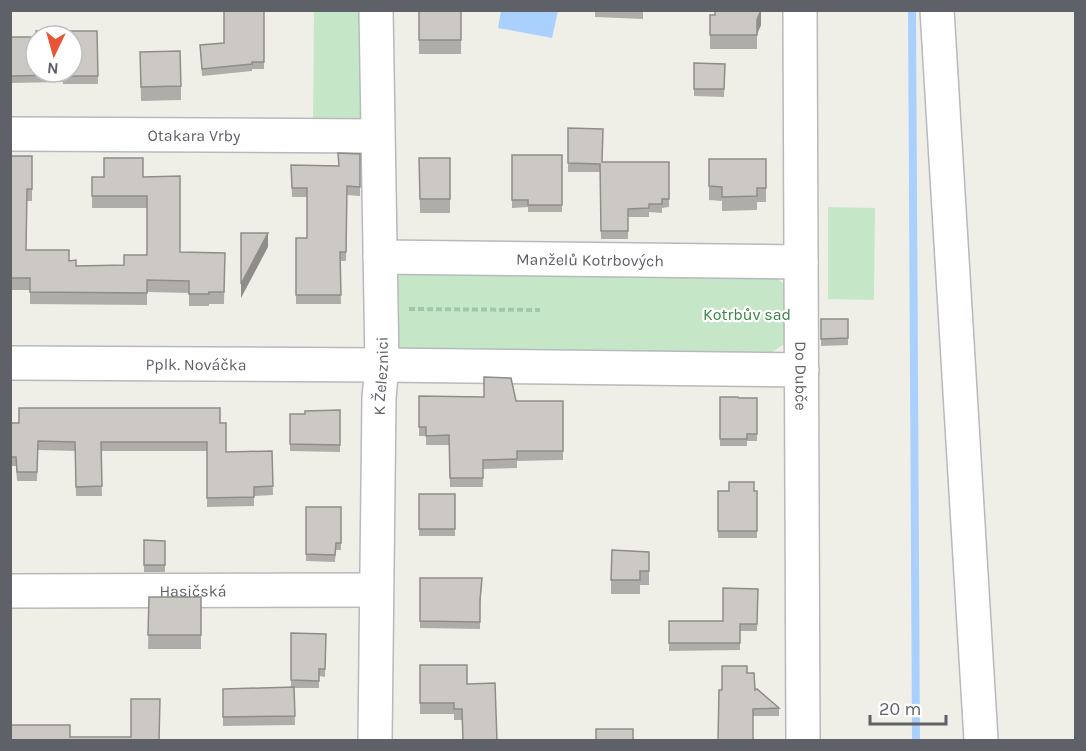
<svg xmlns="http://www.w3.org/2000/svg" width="1086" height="751" viewBox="0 0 1086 751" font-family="Karla,sans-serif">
<rect width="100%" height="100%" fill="#f0efe7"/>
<!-- green -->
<path fill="#c5e7c8" d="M314 11H363L364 121 313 127Z
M828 207 875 208 874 300 828 299Z
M392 270 768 274 789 286V341L769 354 391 349Z"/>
<!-- water -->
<path fill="#aad1fe" d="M501 11H558L552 38 498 28Z"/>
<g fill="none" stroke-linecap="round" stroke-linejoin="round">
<!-- stream -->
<path stroke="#aad1fe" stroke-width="8" d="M912 10 916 740"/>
<defs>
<g id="minor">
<path id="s1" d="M800 10 803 740"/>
<path d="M937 10 981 740"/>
<path id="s2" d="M10 134 377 136"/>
<path id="s3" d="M380 257 801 262"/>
<path id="s4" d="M10 363 382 365 802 370"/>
<path id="s5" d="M10 591 376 590"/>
<path id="s6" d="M375 740 379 398 382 365 376 10"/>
</g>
</defs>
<!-- minor casing -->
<use href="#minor" stroke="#b7b9bd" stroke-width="36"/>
<!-- path -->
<path stroke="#9ec8ae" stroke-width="4" stroke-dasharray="6 3" stroke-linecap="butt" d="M409 309 540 310"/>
<!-- minor -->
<use href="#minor" stroke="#fff" stroke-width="33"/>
</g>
<!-- wall -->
<path fill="#afada9" d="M264 10V69H252V71L202 76 200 45 224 43Z
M419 10H461V54H419Z
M595 10H643V19L595 17Z
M710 15 761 25 757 34V49H710Z
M97 31 98 84H63V82L10 83V37H36Z
M140 52 181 86V100L141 101Z
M694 63 725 64 724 97 694 96Z
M568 128 602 162H669V207L662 208V213L649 212V217H628V239H601L600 172H568Z
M360 154V196L347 195 346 261H340L341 304H296V238H307V197H292L291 165 338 166Z
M512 155H562V212H528V207L512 208Z
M10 156H32V201H27L26 250 69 261 76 266 124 265 147 255V208H92V177H143L180 252 225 253 224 304H209V306H189V293L147 292V305L30 304V290H10Z
M419 158H450V213H420Z
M709 159H766V202H757V210L722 211V201L709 200Z
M821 319H848V345L821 346Z
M419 396 516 401H563V460L517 461V468L483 469V487H450L449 445H426V436H419Z
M720 397 739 398H757V441H747V446H720Z
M340 410V452L290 451V414H305Z
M10 423H220L226 452 272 451 273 495 254 496V506L207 507V451H101L102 496H76L75 451 38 450 37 481H17L16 466H10Z
M718 491H757V538H718Z
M419 494H455V536H419Z
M306 507H341V550H336L335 562 306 561Z
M144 540 165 541V572H144Z
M649 552V585H640V594H611V580Z
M420 578 482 585 480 606V629L420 628Z
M758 589 757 631H740V650L669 651V621H723Z
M149 597H201V649H148Z
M291 633 326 634 325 677 319 676V688H294L295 725 223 726V689L291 687Z
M420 665H467L462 720H454V714H420Z
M747 673 755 690 779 708V716H753Z"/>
<!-- shaded-wall -->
<path fill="#8f8d89" d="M761 11V25L757 34V20Z
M268 233V247L241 298V284Z"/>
<!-- building -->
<path fill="#ccc9c4" stroke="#8f8d89" stroke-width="1.5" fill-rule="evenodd" d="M224 10H264V62H252V64L202 69 200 45 224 43Z
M419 10H461V40H419Z
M715 10H761L757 20V35H710V15H715Z
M36 31H97L98 76H63V75L10 76V37H36ZM36 36H72V72H36Z
M180 51 181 86 141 87 140 52Z
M694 63 725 64 724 89H694Z
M568 128 603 129 602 162H669V199H662V204H649V208L628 209V231H601L600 164 568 163Z
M338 153 360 154V187L347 186 346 252H340L341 295H296V238H307V188H292L291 165 339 166Z
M512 155H562V205H528V200H512Z
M10 156H32V189H27L26 250H69V261L76 260V266L124 265V255H147V196H92V177H104V158H143V177L180 176V252L225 253 224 292H209V294H189V281L147 280V293L30 292V278H10Z
M419 158H450V199H420Z
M709 159H766V188H757V196L722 197V187L709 186Z
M241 233H268L241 284Z
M821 319H848V338L821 339Z
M484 377 511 378 516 401H563V451H517V459L483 460V478H450L449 435 426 436V427H419V396L484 397Z
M720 397H738L739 398H757V434H747V439H720Z
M19 408H220V423H226V452L272 451 273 486 254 487V497L207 498V442H101L102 486 76 487 75 442 38 441 37 472H17L16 457H10V423H19Z
M340 410V445L290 444V414H305V411Z
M729 482H754V491H757V531H718V491H729Z
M419 494H455V529H419Z
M306 507H341V543H336L335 555 306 554Z
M144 540 165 541V565H144Z
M612 550 649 552V571H640V580H611Z
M420 578H482L480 600V622L420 621Z
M723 588 758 589 757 624H740V643H669V621H723Z
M149 597H201V635H148Z
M291 633 326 634 325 669H319V681L291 680Z
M420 665H467V684L495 683 497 741H463L462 709H454V703H420Z
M722 666H747V673H754L755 690 757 689 779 708 753 709V741H718L719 690H722Z
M294 687 295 716 223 717V689Z
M131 699H160L159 741H10V725H70V737H131Z
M596 729H633V741H596Z"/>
<g text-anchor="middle" stroke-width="4.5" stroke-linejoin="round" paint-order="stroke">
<!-- street labels -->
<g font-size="16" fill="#5e6167" stroke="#fff">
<text dy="6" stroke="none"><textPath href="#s2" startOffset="184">Otakara Vrby</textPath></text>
<text dy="6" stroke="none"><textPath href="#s3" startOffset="210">Manželů Kotrbových</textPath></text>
<text dy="6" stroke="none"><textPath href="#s4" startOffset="186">Pplk. Nováčka</textPath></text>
<text dy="6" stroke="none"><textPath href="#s6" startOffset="364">K Železnici</textPath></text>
<text dy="6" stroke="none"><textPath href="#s1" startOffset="366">Do Dubče</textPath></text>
<text dy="6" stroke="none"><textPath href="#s5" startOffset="183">Hasičská</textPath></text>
</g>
<!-- park labels -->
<g font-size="16" fill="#378642" stroke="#fff">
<text x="747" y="320">Kotrbův sad</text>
</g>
</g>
<!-- border -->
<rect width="1086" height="751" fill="none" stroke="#5e6167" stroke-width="24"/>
<!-- north arrow -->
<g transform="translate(54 54) rotate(185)"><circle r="28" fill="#ffffff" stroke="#bfc0c2" stroke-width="1.5"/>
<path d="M0-4.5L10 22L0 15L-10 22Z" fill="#e75536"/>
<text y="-9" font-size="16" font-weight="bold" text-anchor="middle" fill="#5e6167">N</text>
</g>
<!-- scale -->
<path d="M870 715v9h76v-9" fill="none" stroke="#5e6167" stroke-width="3"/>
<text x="879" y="715" font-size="18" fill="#5e6167" stroke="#ffffff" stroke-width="4.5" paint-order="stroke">20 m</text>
</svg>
